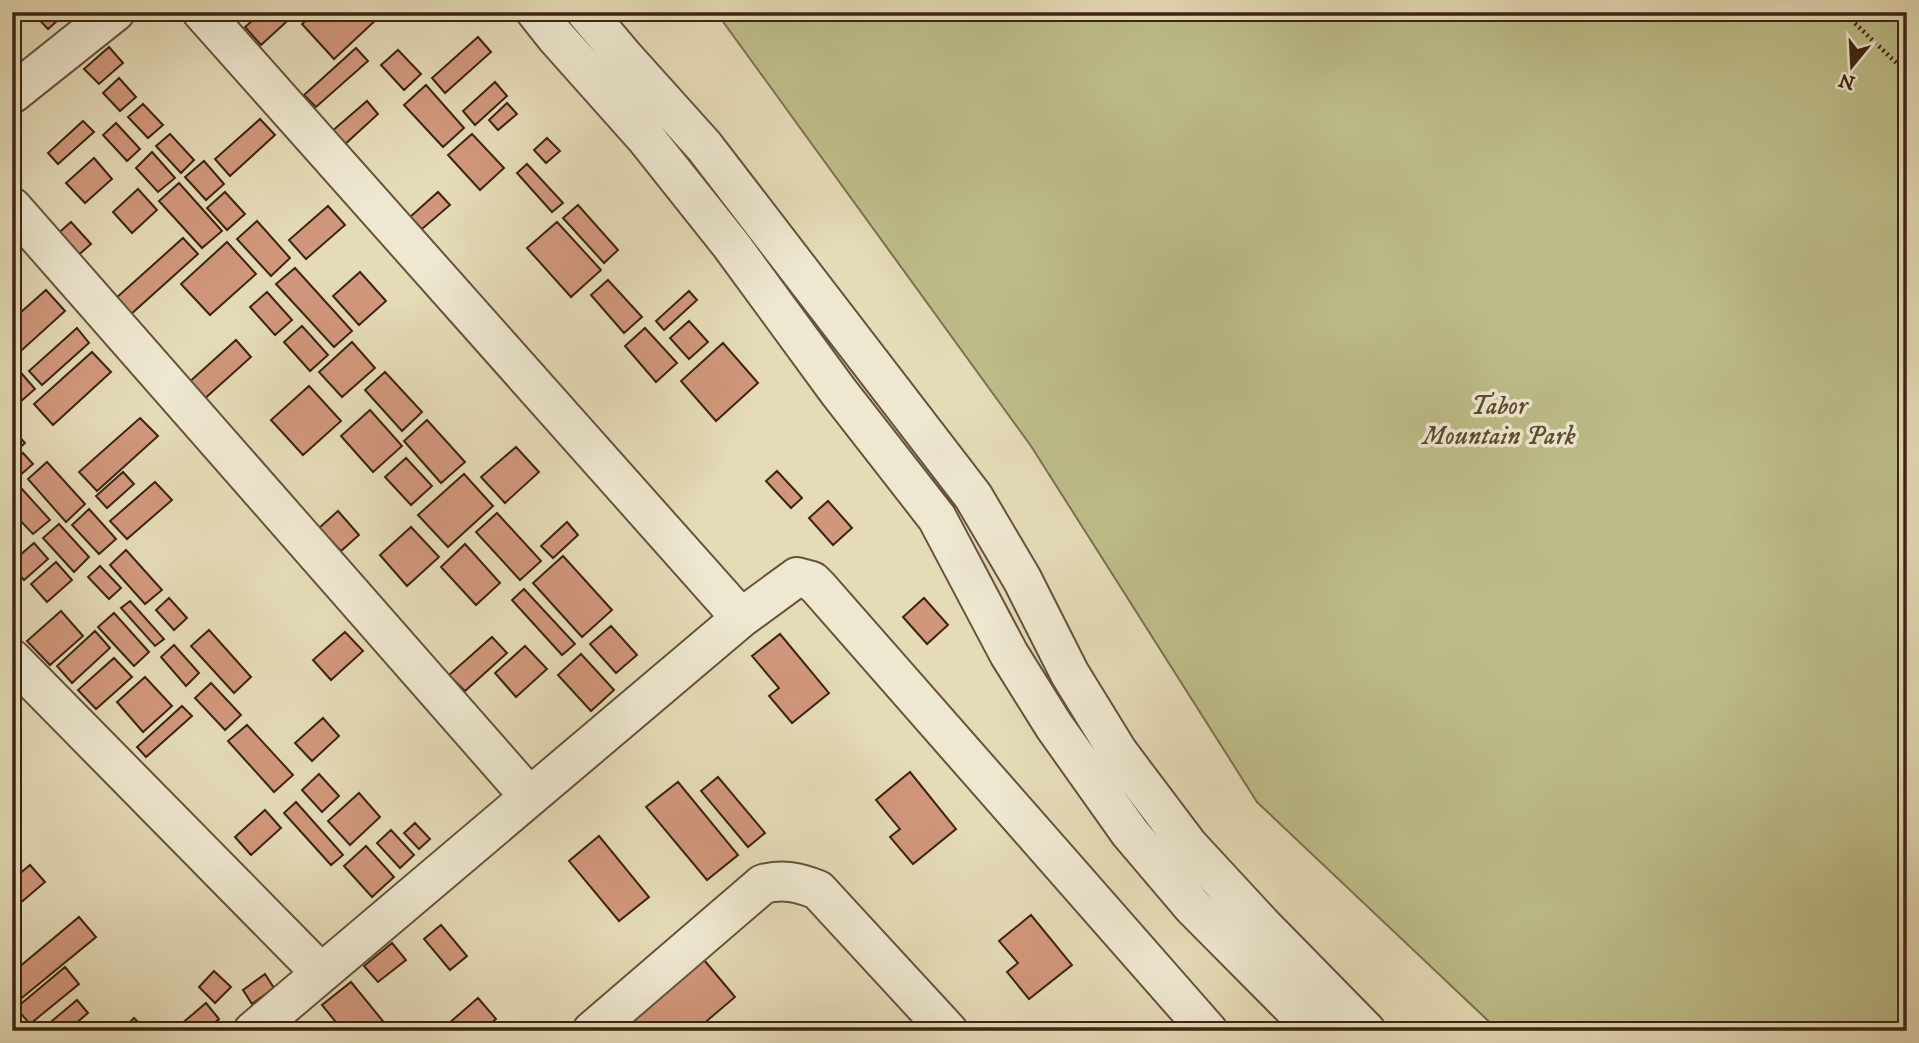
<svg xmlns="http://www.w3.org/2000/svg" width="1919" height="1043" viewBox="0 0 1919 1043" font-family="'IM FELL DW Pica',serif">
<rect width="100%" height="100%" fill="#e5dbb7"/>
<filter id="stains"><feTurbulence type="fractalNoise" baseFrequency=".00286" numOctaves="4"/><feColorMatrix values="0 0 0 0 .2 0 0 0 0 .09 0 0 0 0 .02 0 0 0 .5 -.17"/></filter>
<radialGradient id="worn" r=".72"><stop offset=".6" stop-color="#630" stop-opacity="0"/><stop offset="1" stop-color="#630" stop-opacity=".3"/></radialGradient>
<!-- green -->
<path fill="#bdbd89" stroke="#7d704e" stroke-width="2" d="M716 12H1907V1031H1499L1257 802 1031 446Z"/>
<!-- building -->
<path fill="#d1977c" stroke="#3d2414" stroke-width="2" d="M32 12H67L48 29Z
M262 12H297L261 45 245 27Z
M315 12H373L378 18 334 59 302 24Z
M478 37 491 52 445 93 432 78Z
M109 47 123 63 99 84 84 69Z
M356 48 368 61 316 107 304 95Z
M398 50 421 74 404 90 381 65Z
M119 78 136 97 120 111 103 93Z
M495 82 507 96 475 125 463 111Z
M426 85 464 128 443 147 404 105Z
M367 101 378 114 343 146 331 132Z
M507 103 517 114 498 130 489 120Z
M143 104 163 125 148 138 128 117Z
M260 119 275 135 230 176 215 159Z
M83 121 94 132 58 164 48 153Z
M116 123 140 149 127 161 103 135Z
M170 134 194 160 181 173 156 146Z
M472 134 504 168 480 190 448 155Z
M547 138 560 151 546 163 534 150Z
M152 152 175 178 158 192 136 168Z
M94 158 112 179 85 203 66 183Z
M204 161 224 184 206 200 185 177Z
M527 164 563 203 552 212 517 173Z
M179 183 222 231 202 248 159 201Z
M138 189 157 210 132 233 113 212Z
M225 192 245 214 227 230 207 208Z
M438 192 450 205 422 229 410 217Z
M578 205 618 250 604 263 563 218Z
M328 206 345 225 306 259 289 240Z
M257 221 290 258 271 276 237 239Z
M71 222 91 244 74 259 54 237Z
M557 222 601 270 571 297 527 248Z
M183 238 198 254 130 315 115 299Z
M227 242 256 274 210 315 181 284Z
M295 268 352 331 334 347 276 284Z
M360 272 386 301 359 325 333 296Z
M608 280 642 317 624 333 591 295Z
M46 290 65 311 12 359V320Z
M689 291 697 300 664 330 656 321Z
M267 292 292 320 275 335 250 307Z
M689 321 708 342 689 359 670 338Z
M302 326 328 355 310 371 284 342Z
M77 328 89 343 42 385 29 371Z
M645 328 677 363 656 382 625 346Z
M236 340 251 357 202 401 187 384Z
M352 342 375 368 342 397 319 372Z
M723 343 758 383 716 421 681 381Z
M92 352 111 372 53 425 34 404Z
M16 367 35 389 12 409V371Z
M385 372 422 412 402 431 365 390Z
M309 386 341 421 303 455 271 420Z
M370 410 402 446 373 472 341 436Z
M140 418 158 436 97 491 79 472Z
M427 420 465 462 441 483 404 441Z
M12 429 25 443 12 455Z
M516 447 539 472 505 503 481 477Z
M23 453 33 464 18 477 12 470V462Z
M406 458 432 486 411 505 385 477Z
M47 462 85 504 66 522 28 479Z
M777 471 802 498 791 508 766 481Z
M123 472 134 484 107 508 96 496Z
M464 474 493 506 448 547 418 515Z
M155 482 172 500 127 539 110 521Z
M21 488 50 520 33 534 12 512V495Z
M828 501 852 528 833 545 809 518Z
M89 509 116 539 99 554 72 525Z
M338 511 359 535 341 551 319 528Z
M497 513 541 561 520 580 476 532Z
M567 522 578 535 553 558 541 546Z
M59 524 89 557 74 572 43 538Z
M411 527 439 557 407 586 380 555Z
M34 543 48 559 24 580 12 567V562Z
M465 544 500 583 476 605 441 567Z
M126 550 162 590 145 604 110 565Z
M563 556 612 610 582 637 533 583Z
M56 562 72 580 47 602 31 584Z
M100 566 121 588 109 599 88 577Z
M524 589 575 644 562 655 512 600Z
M169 598 187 618 174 630 156 610Z
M924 598 948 625 927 644 903 617Z
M130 601 164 639 155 646 121 608Z
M61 611 83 636 50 665 27 641Z
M114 613 149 652 134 666 98 627Z
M611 626 637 655 616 673 590 644Z
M209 630 251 677 234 693 191 646Z
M95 631 110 648 72 683 57 666Z
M345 632 363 651 331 680 313 660Z
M780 634 829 693 792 723 769 696 779 688 752 656Z
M492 637 507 653 465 691 449 675Z
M174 645 199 673 186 686 161 657Z
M525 646 547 669 516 697 495 673Z
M581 654 614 690 591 711 558 675Z
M114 658 132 677 96 709 78 690Z
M145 677 172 706 143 732 117 702Z
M211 683 241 715 225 730 195 698Z
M182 706 192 716 146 757 137 747Z
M323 718 339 736 312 761 295 743Z
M247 725 293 775 274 792 228 741Z
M910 772 956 829 913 864 890 837 900 829 876 800Z
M319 774 339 796 322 812 302 790Z
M718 777 765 833 748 847 701 791Z
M678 782 738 855 707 880 646 807Z
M359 793 380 817 350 845 328 821Z
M296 802 343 855 331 865 284 813Z
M265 810 281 828 251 855 235 837Z
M415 823 430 839 419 849 404 833Z
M391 830 414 855 400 868 377 843Z
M599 836 649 897 619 921 569 861Z
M366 846 394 877 372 897 344 866Z
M30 865 45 882 12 910V880Z
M1031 915 1072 965 1029 999 1007 972 1018 963 999 941Z
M79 917 96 937 12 1006V973Z
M441 925 467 956 450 970 424 939Z
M392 943 406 960 378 982 364 966Z
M704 960 735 997 695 1031H617Z
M65 967 79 984 30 1024 16 1008Z
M214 971 231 987 215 1003 199 987Z
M265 974 274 988 252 1004 243 990Z
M351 982 391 1031H343L322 1005Z
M478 998 496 1019 482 1031H440Z
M77 1000 88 1013 67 1031H40Z
M206 1003 219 1019 205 1031H173Z
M13 1013 27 1031H12Z
M134 1018 147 1031H121Z"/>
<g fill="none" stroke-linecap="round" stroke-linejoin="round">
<defs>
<path id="minor" d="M202 12 741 618
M536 12 555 36 645 137 731 245 838 391 937 518 1009 654 1054 726 1130 833 1192 906 1316 1031
M586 12 624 57 704 146 973 496 1022 579 1070 674 1118 752 1188 845 1262 925 1366 1031
M12 94 115 12
M12 207 529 796
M12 659 320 972
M253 1031 741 618 797 577 812 581 819 588 1208 1031
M592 1031 763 884C783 879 798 882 818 890L948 1031"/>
</defs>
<!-- minor casing -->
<use href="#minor" stroke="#67523d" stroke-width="42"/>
<!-- path -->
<path stroke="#3d2414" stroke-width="4.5" stroke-dasharray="2 3.5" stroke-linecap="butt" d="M1843 12 1907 73"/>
<!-- minor -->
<use href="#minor" stroke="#eee8d0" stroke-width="38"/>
</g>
<g text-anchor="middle" stroke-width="7" stroke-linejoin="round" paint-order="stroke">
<!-- park labels -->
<g font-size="26" font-style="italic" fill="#5d4a31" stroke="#eee8d0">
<text x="1499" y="414">Tabor<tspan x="1499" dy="30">Mountain Park</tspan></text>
</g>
</g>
<!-- margin -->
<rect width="1919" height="1043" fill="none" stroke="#e5dbb7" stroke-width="42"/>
<rect x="14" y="14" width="1891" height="1015" fill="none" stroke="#3d2414" stroke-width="3.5"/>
<rect x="21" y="21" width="1877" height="1001" fill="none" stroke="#3d2414" stroke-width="2"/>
<!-- north arrow -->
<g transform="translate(1852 66) rotate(198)" stroke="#eee8d0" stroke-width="5" paint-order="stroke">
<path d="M0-5L12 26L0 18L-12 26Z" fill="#3d2414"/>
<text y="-10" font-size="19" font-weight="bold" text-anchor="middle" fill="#3d2414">N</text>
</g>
<rect width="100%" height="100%" filter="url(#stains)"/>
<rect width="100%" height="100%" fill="url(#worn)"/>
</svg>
